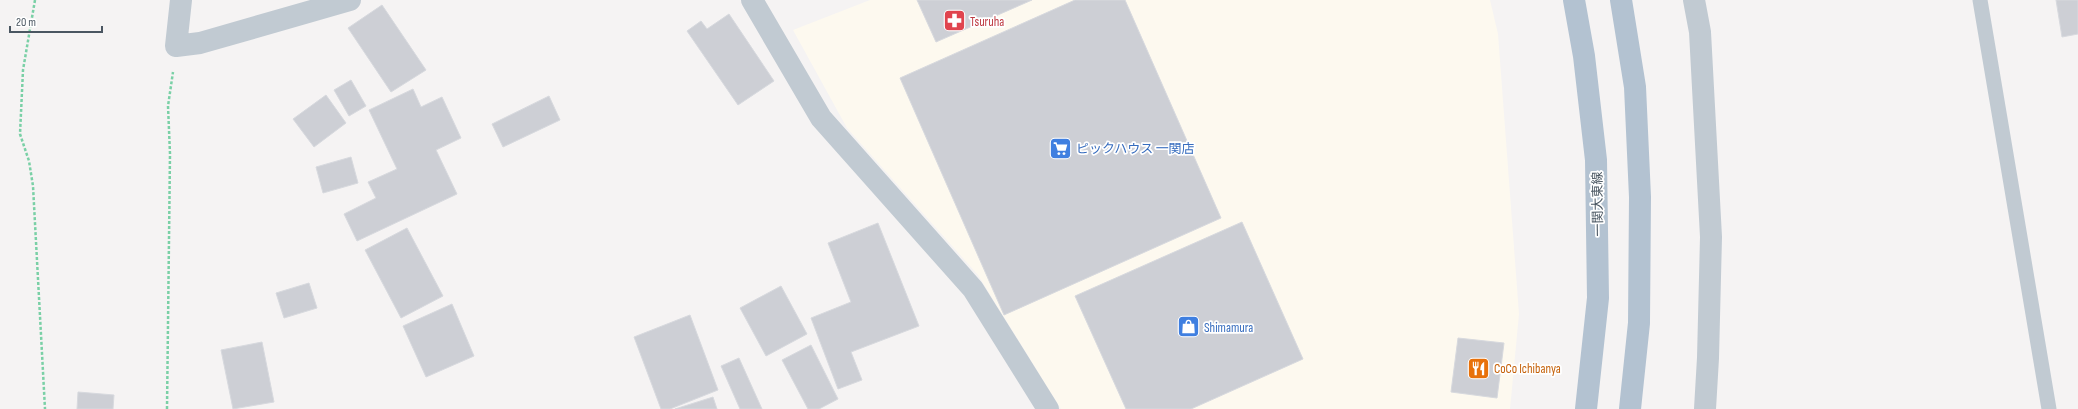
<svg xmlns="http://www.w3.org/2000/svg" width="2078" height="409" viewBox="0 0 2078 409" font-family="'Sofia Sans Condensed','Noto Sans JP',sans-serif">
<rect width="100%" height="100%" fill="#f5f3f3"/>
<!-- commercial -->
<path fill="#fdf9ef" d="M870 0H1490L1498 34 1519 314 1510 409H1061L978 275 847 128 793 30Z"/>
<!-- building -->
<path fill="#cdcfd5" stroke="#d7d9de" d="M917 0H1032L936 42Z
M1075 0H1125L1221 218 1004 315 900 78Z
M2056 0H2078V34L2062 37Z
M382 5 426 70 391 92 348 28Z
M729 14 774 81 738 105 687 31 701 21 707 29Z
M351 80 366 106 349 116 334 90Z
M413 89 421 107 442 97 461 138 436 150 457 194 357 241 344 214 376 198 368 182 397 169 369 110Z
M326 95 346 123 314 147 293 119Z
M549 96 560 120 503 147 492 124Z
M351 157 358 183 323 193 316 167Z
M1242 222 1303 359 1191 409H1126L1075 296Z
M878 223 919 326 851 352 862 380 838 389 811 318 851 302 828 243Z
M407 228 443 296 401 318 365 250Z
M309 283 317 308 284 318 276 293Z
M781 286 807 334 766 356 740 308Z
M452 304 474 356 426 377 403 326Z
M690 315 718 390 670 409H661L634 337Z
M1458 338 1504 343 1497 398 1451 392Z
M262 342 274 402 233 409 221 350Z
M811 345 838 399 819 409H808L782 360Z
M739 358 762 409H740L721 366Z
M78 392 114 395 113 409H77Z
M713 397 717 409H675Z"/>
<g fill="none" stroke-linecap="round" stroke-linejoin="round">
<!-- path -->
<path stroke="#7ad0a6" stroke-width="2.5" stroke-dasharray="3 2" stroke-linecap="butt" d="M35 0 23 70 20 134 29 161 33 186 45 409
M167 409 170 154 168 106 173 72"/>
<!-- lane -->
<path stroke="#c1cad2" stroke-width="15" d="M1980 0 2049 409"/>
<!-- street -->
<path stroke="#c1cad2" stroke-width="22" d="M181 0 176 46 200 43 350 0
M752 0 821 118 973 289 1048 409
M1694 0 1700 32 1711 237 1708 358 1705 409"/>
<!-- primary -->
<path stroke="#b3c2d1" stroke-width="22" d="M1574 0 1584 56 1596 160 1598 298 1586 409
M1621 0 1635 87 1640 197 1639 323 1630 409"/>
</g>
<!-- icons -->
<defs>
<symbol id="pharmacy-square" viewBox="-11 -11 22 22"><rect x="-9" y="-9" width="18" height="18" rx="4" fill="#e0444e" stroke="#fff"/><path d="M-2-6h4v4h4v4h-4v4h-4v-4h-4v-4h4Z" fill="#fff"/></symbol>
<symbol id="supermarket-square" viewBox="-11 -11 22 22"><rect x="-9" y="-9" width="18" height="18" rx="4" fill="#3f7fe0" stroke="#fff"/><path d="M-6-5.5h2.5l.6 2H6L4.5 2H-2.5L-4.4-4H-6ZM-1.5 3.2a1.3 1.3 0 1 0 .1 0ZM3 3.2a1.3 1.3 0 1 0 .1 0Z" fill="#fff"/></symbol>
<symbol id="shop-square" viewBox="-11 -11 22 22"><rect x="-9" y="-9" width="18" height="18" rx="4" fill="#3f7fe0" stroke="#fff"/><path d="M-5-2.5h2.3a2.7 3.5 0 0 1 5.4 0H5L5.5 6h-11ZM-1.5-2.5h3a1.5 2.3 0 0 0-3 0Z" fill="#fff"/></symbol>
<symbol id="restaurant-square" viewBox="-11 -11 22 22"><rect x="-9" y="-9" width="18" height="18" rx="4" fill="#e8710a" stroke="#fff"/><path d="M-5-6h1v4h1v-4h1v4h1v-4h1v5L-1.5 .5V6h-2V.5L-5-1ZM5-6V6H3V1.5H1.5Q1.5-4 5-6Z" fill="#fff"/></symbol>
</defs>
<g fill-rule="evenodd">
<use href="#pharmacy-square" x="942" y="8" width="25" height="25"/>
<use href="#supermarket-square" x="1048" y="136" width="25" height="25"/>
<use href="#shop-square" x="1176" y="314" width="25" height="25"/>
<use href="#restaurant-square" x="1466" y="356" width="25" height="25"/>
</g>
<g text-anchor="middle" stroke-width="3.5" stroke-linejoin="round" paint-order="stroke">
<!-- health labels -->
<g font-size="13" fill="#be3a42" stroke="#fff" text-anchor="start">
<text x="970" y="26">Tsuruha</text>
</g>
<!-- shop labels -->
<g font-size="13" fill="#366cbe" stroke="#fff" text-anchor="start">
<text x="1076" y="153">ピックハウス 一関店</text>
<text x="1204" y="332">Shimamura</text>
</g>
<!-- street labels -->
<g font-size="13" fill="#4a5661" stroke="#fff">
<text transform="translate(1597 204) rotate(-91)" y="5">一関大東線</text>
</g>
<!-- food labels -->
<g font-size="13" fill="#c56008" stroke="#fff" text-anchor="start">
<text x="1494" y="373">CoCo Ichibanya</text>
</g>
</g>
<!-- scale -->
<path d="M10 26v6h92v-6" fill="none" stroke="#4a5661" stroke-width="2"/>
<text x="16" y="26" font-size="12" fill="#4a5661" stroke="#ffffff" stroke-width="3" paint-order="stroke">20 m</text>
</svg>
